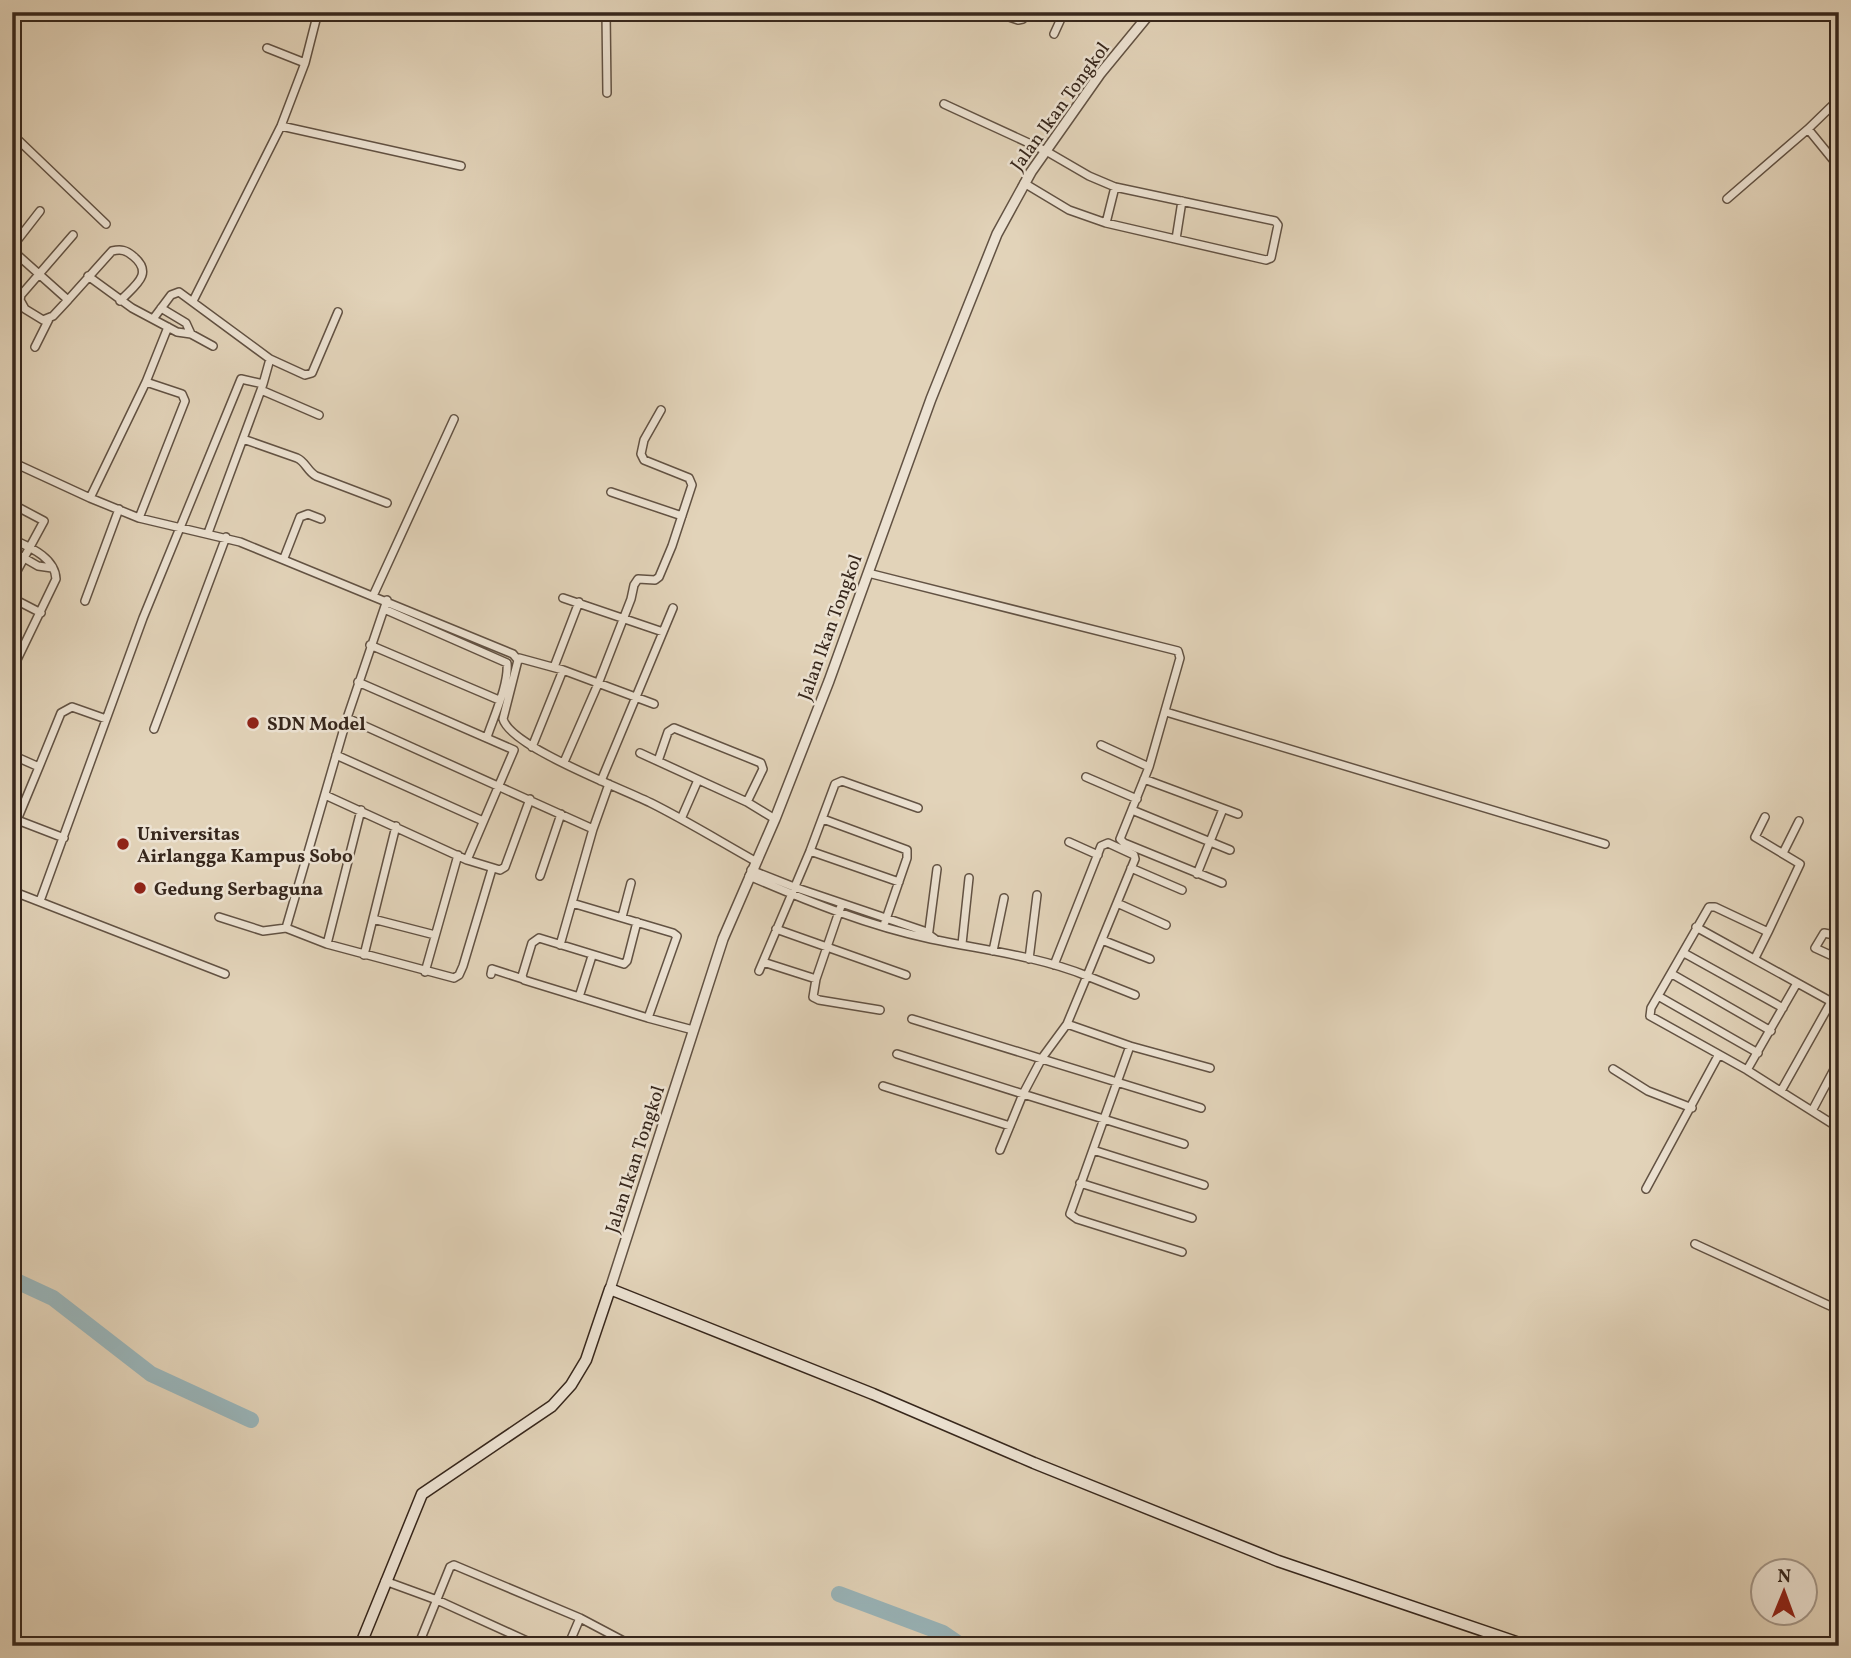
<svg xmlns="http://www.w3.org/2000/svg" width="1851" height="1658" viewBox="0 0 1851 1658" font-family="Vollkorn,serif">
<rect width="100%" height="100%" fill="#e2d3b9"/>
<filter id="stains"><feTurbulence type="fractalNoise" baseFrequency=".00286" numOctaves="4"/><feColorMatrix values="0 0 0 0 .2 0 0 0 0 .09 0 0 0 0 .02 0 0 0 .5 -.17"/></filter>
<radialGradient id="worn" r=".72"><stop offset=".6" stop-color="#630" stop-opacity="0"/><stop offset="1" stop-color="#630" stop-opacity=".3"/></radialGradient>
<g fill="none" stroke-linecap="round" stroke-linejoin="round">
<!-- river -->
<path stroke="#99b5ba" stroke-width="16" d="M12 1279 53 1298 151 1374 251 1420
M839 1594 943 1633 962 1646"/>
<defs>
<path id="minor" d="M606 12 607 93
M994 12 1018 20 1023 19 1027 12
M1054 34 1064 12
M267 48 305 63
M1839 99 1808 129 1839 167
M944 104 1046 151 1089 176 1115 187 1275 221 1278 225 1271 258 1266 260 1106 223 1069 210 1024 183
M281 126 461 166
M12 134 106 224
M1727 199 1808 129
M1106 223 1115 187
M1176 239 1182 201
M12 247 40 211
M12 250 68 300 112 251C121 249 126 250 133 256 155 274 134 286 120 301
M88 276 132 308 177 332 191 334 213 346
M68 300 53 316 43 320 25 309 20 300 21 295 73 235
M193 301 281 126 305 63 318 12
M161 308 186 323 191 334
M153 319 171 295 179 292 270 359 305 375 312 373 338 312
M35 347 49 319
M263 384 270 359
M243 439 297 458C306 462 307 471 316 476L387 503
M12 462 90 498 139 518 240 542 513 654 518 660 503 719C511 747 623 789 651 803 687 821 721 842 755 861
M611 492 682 516
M90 498 146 382 168 327
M12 504 44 521 12 580
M139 518 185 401 182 394 146 382
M208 533 261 390
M12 539C29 547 55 557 56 579L12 670
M12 551 38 566 52 568
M284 558 300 517 308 514 321 519
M868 573 1178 651 1180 658 1149 767 1120 839 1124 843 1222 883
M373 596 454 419
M12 598 41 613
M563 598 663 632
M85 601 119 509
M384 609 507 663C509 684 494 716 487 737
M370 645 499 700
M519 658 563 670 654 704
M554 667 579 602
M358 682 514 750 467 860
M1166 712 1605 844
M347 718 593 829
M154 729 226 537
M1101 745 1149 767
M532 747 563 670
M640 753 747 802 775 819
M12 755 39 767 61 713 72 707 106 719
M336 755 483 821
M658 761 668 732 674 728 761 763 763 769 747 802
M564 762 598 684 631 599 634 585 638 579 655 580 659 577 672 546 692 485 689 478 644 460 641 454 644 440 661 410
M1086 777 1137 799
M1144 779 1238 814
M601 781 673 608
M325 795 467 860 500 870 505 867 530 799
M1132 810 1230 850
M1765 817 1755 837 1800 864 1768 932
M12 818 64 838
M681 819 698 780
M823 819 907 850V858L885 922
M17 820 39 767
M1069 842 1098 855
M810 851 899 882
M1783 853 1799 821
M1131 868 1182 890
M751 870 794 887 924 931 935 939
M1197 874 1223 809
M540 876 561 814
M749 876C807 901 869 926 931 939 983 950 1038 956 1087 976L1135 859 1134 855 1108 843 1101 846 1054 965
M12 891 225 974
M40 901 143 618 241 379 263 384 261 390 319 415
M572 903 673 933 677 936 648 1018 524 980 522 976 532 943 539 938 624 964 627 961 637 922
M1117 903 1166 925
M841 906 816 979 813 997 819 1000 880 1010
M219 917 263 931 286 928 327 944 454 978 459 975 463 966 492 869
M622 917 631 883
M373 919 435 935
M1696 927 1839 1006
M286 928 347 718 387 600
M776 929 906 975
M1839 936 1824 933 1815 948 1839 959
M928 938 937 869
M1102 940 1150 959
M327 944 361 810
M962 944 969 878
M560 945 593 829 609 784
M993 951 1004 898
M1684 953 1783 1008
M364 955 396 826
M1755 958 1768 932 1715 907H1709L1651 1008 1650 1016 1747 1070 1839 1128
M1029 959 1037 895
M763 962 816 979
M759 971 810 851 835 784 842 781 918 808
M425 972 458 855
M491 974 492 969 523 979
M1672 974 1771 1031
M1135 995 1087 976 1067 1024 1130 1046 1210 1068
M1658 996 1758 1053
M579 997 592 956
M648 1018 693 1030
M912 1019 1201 1108
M1067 1024 1042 1058 1023 1094 1184 1144
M1130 1046 1070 1214 1077 1219 1182 1252
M897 1054 1023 1094 1000 1150
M1613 1069 1648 1091 1692 1108
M1747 1070 1797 983
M883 1086 1010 1126
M1781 1091 1831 1002
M1812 1111 1839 1060
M1093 1150 1204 1185
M1080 1183 1192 1218
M1646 1189 1718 1056
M1695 1244 1839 1310
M385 1581 437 1600 538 1646
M421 1638 439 1646
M418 1646 450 1567 454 1565 580 1618 633 1646
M568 1646 580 1618"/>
<path id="tertiary" d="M610 1289 723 939 775 819 829 681 931 399 997 234 1031 172 1100 74 1151 12"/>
<path id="secondary" d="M360 1646 422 1494 552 1406 571 1385 586 1360 610 1289 873 1394 1034 1463 1278 1561 1528 1646"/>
</defs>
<!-- minor casing -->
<use href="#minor" stroke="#625243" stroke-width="10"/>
<!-- tertiary casing -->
<use href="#tertiary" stroke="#625243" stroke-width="12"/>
<!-- secondary casing -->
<use href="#secondary" stroke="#37271c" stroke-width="13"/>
<!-- minor -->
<use href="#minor" stroke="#ece2d2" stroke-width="7"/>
<!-- tertiary -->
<use href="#tertiary" stroke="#ece2d2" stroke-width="9"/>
<!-- secondary -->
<use href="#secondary" stroke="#ece2d2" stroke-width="10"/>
</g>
<!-- markers -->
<g fill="#8f2418" stroke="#ece2d2" stroke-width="2.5">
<circle cx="253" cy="723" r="7"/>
<circle cx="123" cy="844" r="7"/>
<circle cx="140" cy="888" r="7"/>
</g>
<g text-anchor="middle" stroke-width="5" stroke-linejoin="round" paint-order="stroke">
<!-- street labels -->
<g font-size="19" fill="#37271c" stroke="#ece2d2">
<text transform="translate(1059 106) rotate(-54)" y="7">Jalan Ikan Tongkol</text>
<text transform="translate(829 627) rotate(-70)" y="7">Jalan Ikan Tongkol</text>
<text transform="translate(634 1159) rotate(-72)" y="7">Jalan Ikan Tongkol</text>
</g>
<!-- poi labels -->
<g font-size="19" font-weight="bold" fill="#37271c" stroke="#ece2d2" text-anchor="start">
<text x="267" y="730">SDN Model</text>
<text x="137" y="840">Universitas<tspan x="137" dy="22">Airlangga Kampus Sobo</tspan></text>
<text x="154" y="895">Gedung Serbaguna</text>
</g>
</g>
<!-- margin -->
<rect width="1851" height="1658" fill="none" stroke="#e2d3b9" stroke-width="42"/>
<rect x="14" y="14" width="1823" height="1630" fill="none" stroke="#37271c" stroke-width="3.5"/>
<rect x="21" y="21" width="1809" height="1616" fill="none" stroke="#37271c" stroke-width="2"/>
<!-- north arrow -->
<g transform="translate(1784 1592) rotate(1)"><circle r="33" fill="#ece2d2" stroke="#a49789" stroke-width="2"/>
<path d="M0-5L12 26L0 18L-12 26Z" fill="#8f2418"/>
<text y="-10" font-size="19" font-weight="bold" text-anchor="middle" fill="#37271c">N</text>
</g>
<rect width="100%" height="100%" filter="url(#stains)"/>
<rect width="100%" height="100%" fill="url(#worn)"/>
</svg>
